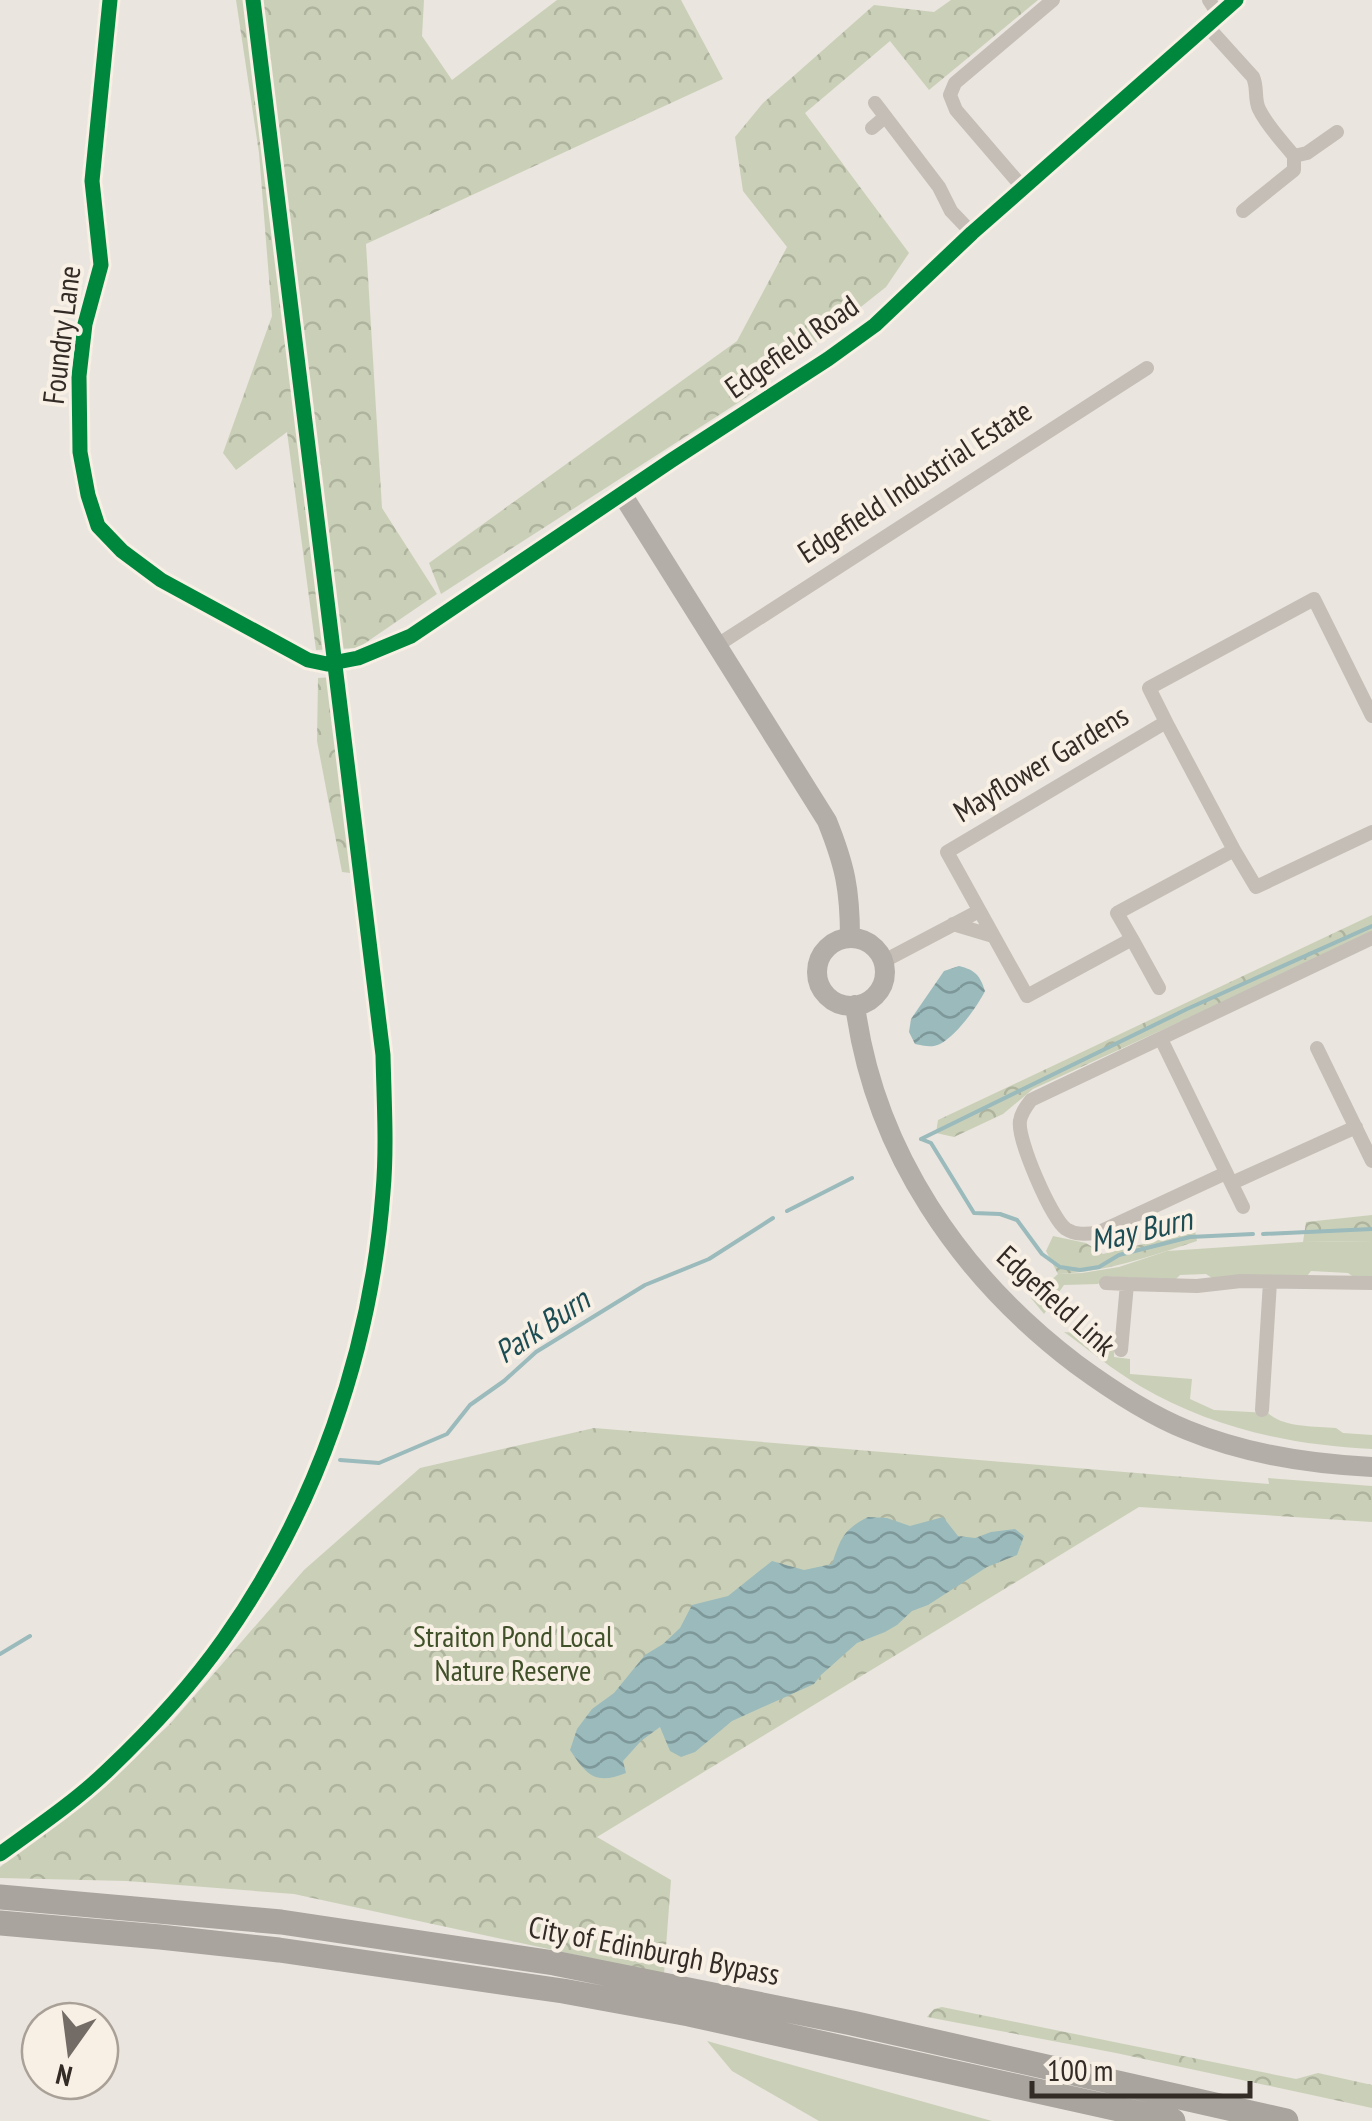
<svg xmlns="http://www.w3.org/2000/svg" width="1372" height="2121" viewBox="0 0 1372 2121" font-family="'PT Sans Narrow',sans-serif">
<defs>
<pattern id="forest-crowns" width="20" height="18" patternUnits="userSpaceOnUse" patternTransform="scale(2.5)"><rect width="20" height="18" fill="#cad0b8"/><path d="M2 6a3 3 0 1 1 6 0M12 15a3 3 0 1 1 6 0" fill="none" stroke="#aeb39e"/></pattern>
<pattern id="water-waves" width="16" height="10" patternUnits="userSpaceOnUse" patternTransform="scale(2.5)"><rect width="16" height="10" fill="#9ababc"/><path d="M0 5q4-4 8 0t8 0" fill="none" stroke="#7e9799"/></pattern>
</defs>
<rect width="100%" height="100%" fill="#eae5de"/>
<!-- grass -->
<path fill="#cad0b8" d="M1372 1241V1279L1355 1278 1348 1273 1311 1271 1307 1276 1212 1278 1206 1274 1180 1275 1175 1280H1150L1106 1276 1098 1284 1064 1285 1044 1314 1031 1298 1058 1274 1082 1273 1119 1267 1167 1251 1303 1242Z
M1064 1332 1115 1336 1114 1357 1130 1359V1374L1192 1379 1190 1399 1214 1410 1268 1413C1284 1428 1315 1426 1336 1428L1343 1433 1372 1435V1449C1291 1445 1211 1428 1140 1386 1113 1370 1089 1350 1064 1332Z
M707 2041 992 2121H819L732 2071Z"/>
<!-- forest -->
<path fill="url(#forest-crowns)" d="M236 0H424L422 36 452 80 557 0H681L723 79 366 244 382 508 437 594 358 648 316 650 287 432 236 470 223 453 272 316 259 153Z
M951 0H1038L929 90 890 41 805 113 909 253 886 287 747 397 441 594 429 563 737 341 787 247 743 191 735 137 763 103 874 5 934 12Z
M334 677 358 874 342 872 317 741 318 678Z
M1372 915V934L1033 1089 1003 1114 954 1137 936 1133 938 1120Z
M1372 1215V1241L1303 1242 1306 1222Z
M1195 1231 1197 1241C1151 1256 1107 1272 1058 1274L1046 1251 1053 1236 1086 1243 1103 1254Z
M594 1428 1269 1484 1268 1478 1372 1486V1522L1139 1507 597 1837 671 1880 664 1974 294 1894 127 1881 0 1878V1867L127 1764 169 1725 304 1570 420 1468Z
M942 2007 1296 2079 1318 2073 1372 2085V2108L1116 2053 927 2017 934 2009Z"/>
<!-- water -->
<path fill="url(#water-waves)" d="M959 966C975 970 980 975 985 991 977 1007 956 1036 940 1044 932 1048 924 1046 915 1044L909 1032 911 1019 944 971Z
M868 1517 887 1518 910 1526 943 1517 958 1536 975 1538 991 1532 1015 1529 1024 1536 1017 1555 987 1567 928 1605 912 1611 897 1625 885 1632 857 1643 821 1675 814 1684 732 1721 695 1752 681 1757 670 1751 660 1727 641 1741 623 1761 626 1773C596 1785 587 1776 570 1750L577 1729 592 1709 614 1693 645 1655 663 1644 680 1628 692 1605 728 1596 772 1561 804 1570 832 1564C841 1538 843 1530 868 1517Z"/>
<g fill="none" stroke-linecap="round" stroke-linejoin="round">
<!-- stream -->
<path stroke="#9ababc" stroke-width="4" d="M921 1139 1187 1009 1372 926
M921 1139 931 1143 974 1213 1000 1214 1017 1220 1042 1254 1060 1267 1080 1270 1099 1267 1119 1255 1190 1237 1253 1234
M787 1211 852 1178
M1263 1234 1372 1229
M340 1460 379 1463 447 1434 470 1405 504 1381 536 1352 645 1285 709 1259 773 1218
M0 1654 30 1636"/>
<!-- street -->
<path stroke="#c4beb7" stroke-width="14" d="M1209 0 1218 14
M1206 25 1253 77C1258 88 1254 99 1259 109 1267 126 1283 142 1294 156
M875 103 939 187 951 211 972 233
M872 128 885 117
M1023 188 956 110 950 95 955 83 1053 0
M1243 211 1294 170V156L1307 153 1337 132
M716 646 1147 368
M1372 716 1314 599 1149 688 1166 722 947 852 1027 996 1132 939 1117 913 1234 850 1256 887 1372 832
M1166 722 1234 850
M953 924 993 936
M1132 939 1159 988
M884 961 979 911
M1161 1039 1243 1207
M1317 1048 1372 1161
M1226 1173 1097 1233C1086 1234 1075 1235 1066 1229 1051 1218 1017 1139 1020 1121 1021 1113 1026 1107 1031 1100L1372 938
M1232 1183 1356 1127
M1106 1283 1127 1284
M1121 1350 1127 1284 1197 1286 1241 1281 1372 1283
M1262 1410 1270 1282"/>
<!-- secondary -->
<path stroke="#b4aea8" stroke-width="20" d="M110 0 92 181 101 265 85 324 79 376 80 452 88 495 98 526 122 551 161 580 308 660 327 664 358 658 411 636 672 460 828 359 875 325 972 233 1236 0
M622 494 827 821C845 866 850 889 850 938
M817 972a34 34 0 1 1 68 0a34 34 0 1 1-68 0Z
M855 1005C874 1151 960 1276 1076 1364 1110 1389 1147 1414 1187 1430 1245 1454 1309 1464 1372 1467"/>
<!-- highway -->
<path stroke="#a9a49d" stroke-width="25" d="M0 1897 281 1922 554 1963 852 2023 1286 2121
M0 1923 160 1937 279 1950 563 1991 689 2014 1173 2121"/>
<defs>
<path id="cycleway" d="M110 0 92 181 101 265 85 324 79 376 80 452 88 495 98 526 122 551 161 580 308 660 327 664 358 658 411 636 672 460 828 359 875 325 972 233 1236 0
M0 1854C36 1828 77 1800 108 1770 150 1730 191 1686 224 1639 316 1509 371 1351 383 1192 387 1147 384 1101 383 1055L253 0"/>
</defs>
<!-- cycleway casing -->
<use href="#cycleway" stroke="#f8f0e4" stroke-width="21"/>
<!-- cycleway -->
<use href="#cycleway" stroke="#00873e" stroke-width="15"/>
</g>
<g text-anchor="middle" stroke-width="8" stroke-linejoin="round" paint-order="stroke">
<!-- street labels -->
<g font-size="30" fill="#332b26" stroke="#f8f0e4">
<text transform="translate(62 335) rotate(-83)" y="10">Foundry Lane</text>
<text transform="translate(792 347) rotate(-35)" y="10">Edgefield Road</text>
<text transform="translate(915 482) rotate(-33)" y="10">Edgefield Industrial Estate</text>
<text transform="translate(1041 764) rotate(-31)" y="10">Mayflower Gardens</text>
<text transform="translate(1056 1301) rotate(42)" y="10">Edgefield Link</text>
<text transform="translate(654 1951) rotate(11)" y="10">City of Edinburgh Bypass</text>
</g>
<!-- park labels -->
<g font-size="30" fill="#40512a" stroke="#f8f0e4">
<text x="513" y="1647">Straiton Pond Local<tspan x="513" dy="34">Nature Reserve</tspan></text>
</g>
<!-- water labels -->
<g font-size="32" font-style="italic" fill="#1d4d54" stroke="#f8f0e4">
<text transform="translate(1141 1230) rotate(-13)" y="11">May Burn</text>
<text transform="translate(542 1326) rotate(-34)" y="11">Park Burn</text>
</g>
</g>
<!-- north arrow -->
<g transform="translate(70 2051) rotate(194)"><circle r="48" fill="#f8f0e4" stroke="#a9a198" stroke-width="2.5"/>
<path d="M0-8L18 38L0 25L-18 38Z" fill="#736c66"/>
<text y="-15" font-size="28" font-weight="bold" text-anchor="middle" fill="#332b26">N</text>
</g>
<!-- scale -->
<path d="M1032 2081v15h218v-15" fill="none" stroke="#332b26" stroke-width="5"/>
<text x="1047" y="2081" font-size="30" fill="#332b26" stroke="#f8f0e4" stroke-width="8" paint-order="stroke">100 m</text>
</svg>
